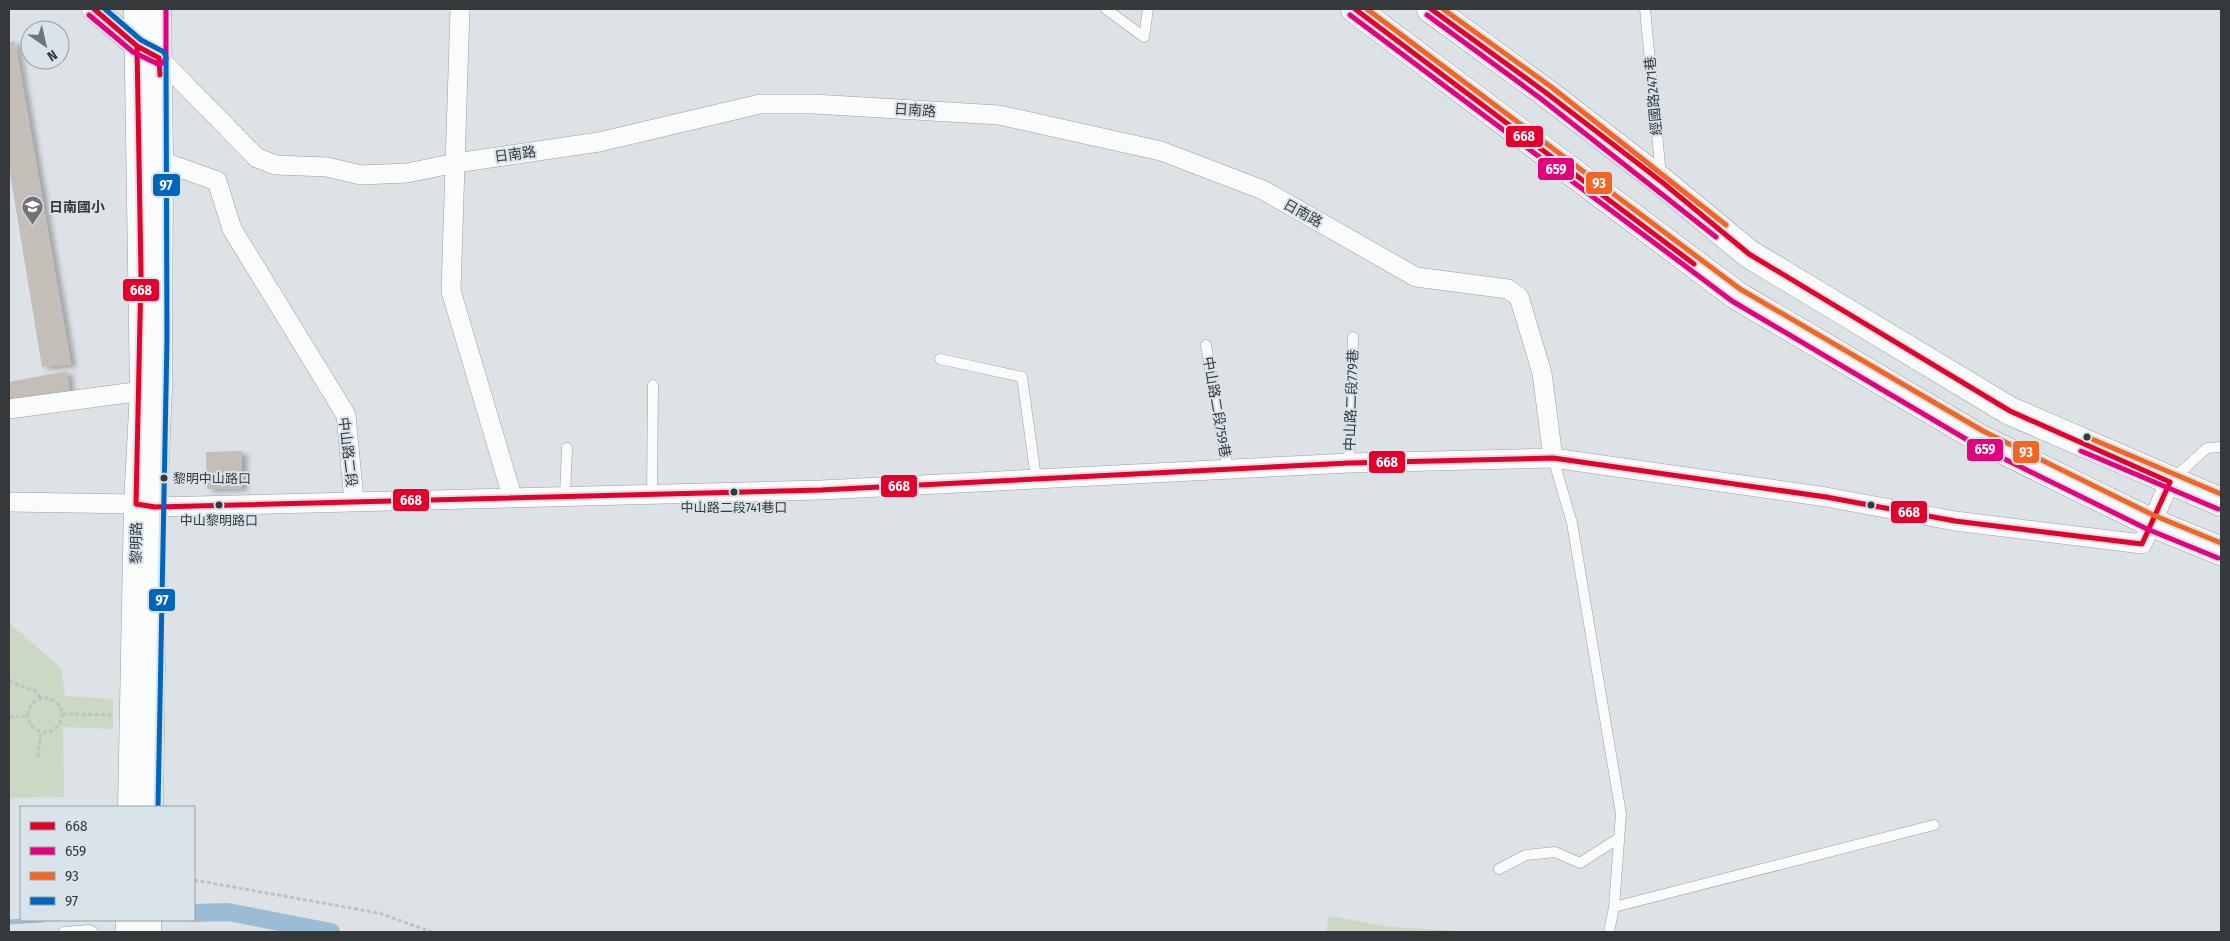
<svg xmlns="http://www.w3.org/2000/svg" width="2230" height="941" viewBox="0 0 2230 941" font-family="'Fira Sans Condensed','Noto Sans TC',sans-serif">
<defs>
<filter id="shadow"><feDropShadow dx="5.5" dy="3" stdDeviation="2.5" flood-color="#0004"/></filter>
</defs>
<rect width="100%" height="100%" fill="#dde2e6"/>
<!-- green -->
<path fill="#cbd8c3" d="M9 623 61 668 65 696 113 699V729L63 727 64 797 9 798Z
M1329 916 1392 927 1480 932H1326Z"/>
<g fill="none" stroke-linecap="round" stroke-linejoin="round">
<!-- stream -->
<path stroke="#9abcd4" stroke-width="5" d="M9 922 42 920"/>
<!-- canal -->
<path stroke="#9abcd4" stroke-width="18" d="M194 913 228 912 331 932"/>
</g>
<!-- building -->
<path fill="#c3bfb8" filter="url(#shadow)" d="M15 41 71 364 42 367 9 167V42Z
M67 371 70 396 9 405V382Z
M242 451V488L207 489 206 452Z"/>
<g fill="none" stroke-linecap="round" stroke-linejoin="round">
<defs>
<path id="service" d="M1106 9 1144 37 1148 9
M1645 9 1661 176
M1206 345 1228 469
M940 359 1022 377 1036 478
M1553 458 1572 523 1621 814 1614 907 1609 932
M1349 463 1353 337
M2173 479 2207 448 2221 447
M652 493 653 385
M565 495 567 448
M1499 869 1526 855 1555 852 1580 863 1619 838
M1614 907 1934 825
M64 932 89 930 93 932"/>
<path id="minor" d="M460 9 451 291 512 496
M159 58 257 158 276 165 327 167 361 175 407 173 456 163 599 142 760 104H814L999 115 1161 151 1263 190 1416 277 1508 289 1519 297 1542 373 1553 458
M150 159 161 161 217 181 232 229 346 415 354 501
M9 409 142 391
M9 502 136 504 155 507 821 490 1349 463 1553 458 1826 497 1955 521 2142 544 2170 482"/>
<path id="tertiary" d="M94 9 137 46 147 51
M130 807 136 504 142 391 136 9
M151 807 155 507 160 387 161 161 159 9
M128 932V920
M149 932V920"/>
<path id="primary" d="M1355 9 1736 295 1979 438 2150 522 2221 551
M1431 9 1545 92 1662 182 1749 254 2010 411 2221 502"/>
</defs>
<!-- service casing -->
<use href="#service" stroke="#999da0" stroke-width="11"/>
<!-- minor casing -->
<use href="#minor" stroke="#999da0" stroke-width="20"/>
<!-- tertiary casing -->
<use href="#tertiary" stroke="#999da0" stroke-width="25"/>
<!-- primary casing -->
<use href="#primary" stroke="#999da0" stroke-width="29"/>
<!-- path -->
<path stroke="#c0c1c3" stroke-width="3" stroke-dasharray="4 2.5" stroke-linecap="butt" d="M9 681 35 691 41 699
M28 715a17 17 0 1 1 34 0a17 17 0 1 1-34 0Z
M62 714 113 715
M9 717 28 716
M38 757 41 732
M194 880 379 913 432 932"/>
<!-- service -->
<use href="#service" stroke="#fafbfb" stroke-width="10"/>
<!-- minor -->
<use href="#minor" stroke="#fafbfb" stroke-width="19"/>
<!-- tertiary -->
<use href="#tertiary" stroke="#fafbfb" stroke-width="24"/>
<!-- primary -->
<use href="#primary" stroke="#fafbfb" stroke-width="28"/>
<defs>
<path id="bus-1" d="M94 9 137 46 159 58 160 75
M1355 9 1694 264
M137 46 141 275 136 504 155 507 821 490 1349 463 1553 458 1826 497 1955 521 2142 544 2170 482 2010 411 1749 254 1662 182 1545 92 1431 9"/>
<path id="bus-2" d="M89 15 133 52 160 65 166 59V9
M1350 15 1732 301 1976 445 2147 529 2218 558
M1427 15 1540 98 1716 237
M2081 451 2218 509"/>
<path id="bus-3" d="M1367 9 1740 289 1983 431 2153 515 2221 543
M1443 9 1550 86 1726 225
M2087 437 2221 494"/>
<path id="bus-4" d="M105 9 141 40 164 52 166 57 167 339 158 807"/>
</defs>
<!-- bus-1 casing -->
<use href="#bus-1" stroke="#d9e3ea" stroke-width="9"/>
<!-- bus-2 casing -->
<use href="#bus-2" stroke="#d9e3ea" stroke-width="9"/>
<!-- bus-3 casing -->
<use href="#bus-3" stroke="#d9e3ea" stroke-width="9"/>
<!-- bus-4 casing -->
<use href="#bus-4" stroke="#d9e3ea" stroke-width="9"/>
<!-- bus-1 -->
<use href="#bus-1" stroke="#e4002b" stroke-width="5"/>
<!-- bus-2 -->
<use href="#bus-2" stroke="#e5007d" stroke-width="5"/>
<!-- bus-3 -->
<use href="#bus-3" stroke="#f26522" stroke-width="5"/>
<!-- bus-4 -->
<use href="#bus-4" stroke="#0065bd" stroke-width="5"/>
</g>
<!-- icons -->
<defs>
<symbol id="school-pin" viewBox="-11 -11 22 30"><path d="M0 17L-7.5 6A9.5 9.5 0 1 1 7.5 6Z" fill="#707478" stroke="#d9e3ea"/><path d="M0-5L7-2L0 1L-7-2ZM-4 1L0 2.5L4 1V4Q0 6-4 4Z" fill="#fff"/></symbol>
</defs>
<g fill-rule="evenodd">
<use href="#school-pin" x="20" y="194" width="25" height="34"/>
</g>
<!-- markers -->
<g fill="#35393c" stroke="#d9e3ea" stroke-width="2">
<circle cx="2087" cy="437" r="4.5"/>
<circle cx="164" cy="478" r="4.5"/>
<circle cx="734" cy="492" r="4.5"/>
<circle cx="219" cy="505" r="4.5"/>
<circle cx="1871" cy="505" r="4.5"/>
</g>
<g text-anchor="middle" stroke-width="4" stroke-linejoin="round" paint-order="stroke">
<!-- bus labels -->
<g font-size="13" fill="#35393c" stroke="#d9e3ea">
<text x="173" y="483" text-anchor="start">黎明中山路口</text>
<text x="734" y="512">中山路二段741巷口</text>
<text x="219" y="525">中山黎明路口</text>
</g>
<!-- street labels -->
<g font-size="14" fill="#35393c" stroke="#d9e3ea">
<text transform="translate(1653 96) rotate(-95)" y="5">經國路2471巷</text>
<text transform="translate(915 110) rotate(4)" y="5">日南路</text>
<text transform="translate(515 154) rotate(-8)" y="5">日南路</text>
<text transform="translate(1303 213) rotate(29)" y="5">日南路</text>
<text transform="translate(1351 400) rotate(-88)" y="5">中山路二段779巷</text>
<text transform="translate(1217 407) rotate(80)" y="5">中山路二段759巷</text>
<text transform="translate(348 452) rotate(83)" y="5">中山路二段</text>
<text transform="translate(136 543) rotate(-89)" y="5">黎明路</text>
</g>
<!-- poi labels -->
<g font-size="14" font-weight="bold" fill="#35393c" stroke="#d9e3ea" text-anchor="start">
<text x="49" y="212">日南國小</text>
</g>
</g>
<g stroke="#d9e3ea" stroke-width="2">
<rect x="1505" y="125" width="39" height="23" rx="5" fill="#e4002b"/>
<rect x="1537" y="157" width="38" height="24" rx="5" fill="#e5007d"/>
<rect x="1585" y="171" width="28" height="24" rx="5" fill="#f26522"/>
<rect x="152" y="173" width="29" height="24" rx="5" fill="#0065bd"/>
<rect x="122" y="278" width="38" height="24" rx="5" fill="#e4002b"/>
<rect x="1966" y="438" width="38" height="24" rx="5" fill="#e5007d"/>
<rect x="2012" y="440" width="28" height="24" rx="5" fill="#f26522"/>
<rect x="1368" y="450" width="38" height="24" rx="5" fill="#e4002b"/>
<rect x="880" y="474" width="38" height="24" rx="5" fill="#e4002b"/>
<rect x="392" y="488" width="38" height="24" rx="5" fill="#e4002b"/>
<rect x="1890" y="500" width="38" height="24" rx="5" fill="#e4002b"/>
<rect x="148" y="588" width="28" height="24" rx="5" fill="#0065bd"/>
</g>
<g font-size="14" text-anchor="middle" font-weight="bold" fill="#fff">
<text x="1524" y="141">668</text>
<text x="1556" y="174">659</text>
<text x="1599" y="188">93</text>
<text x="166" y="190">97</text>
<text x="141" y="295">668</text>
<text x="1985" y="454">659</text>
<text x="2026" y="457">93</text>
<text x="1387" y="467">668</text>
<text x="899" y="491">668</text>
<text x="411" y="505">668</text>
<text x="1909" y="517">668</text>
<text x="162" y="605">97</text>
</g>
<!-- border -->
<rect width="2230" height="941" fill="none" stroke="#35393c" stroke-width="20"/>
<!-- legend -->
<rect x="20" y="806" width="175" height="115" fill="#d9e3ea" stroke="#979fa4"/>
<rect x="30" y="822" width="25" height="8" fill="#e4002b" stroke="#979fa4"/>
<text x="65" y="831" font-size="15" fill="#35393c">668</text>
<rect x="30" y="847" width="25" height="8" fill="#e5007d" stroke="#979fa4"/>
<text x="65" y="856" font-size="15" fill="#35393c">659</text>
<rect x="30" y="872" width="25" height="8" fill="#f26522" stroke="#979fa4"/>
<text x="65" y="881" font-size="15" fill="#35393c">93</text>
<rect x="30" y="897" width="25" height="8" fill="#0065bd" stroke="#979fa4"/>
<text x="65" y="906" font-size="15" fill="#35393c">97</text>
<!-- north arrow -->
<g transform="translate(45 45) rotate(146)"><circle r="24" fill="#d9e3ea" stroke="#979fa4"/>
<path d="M0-4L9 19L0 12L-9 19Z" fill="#707478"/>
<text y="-8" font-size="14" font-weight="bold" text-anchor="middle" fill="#35393c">N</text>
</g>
</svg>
